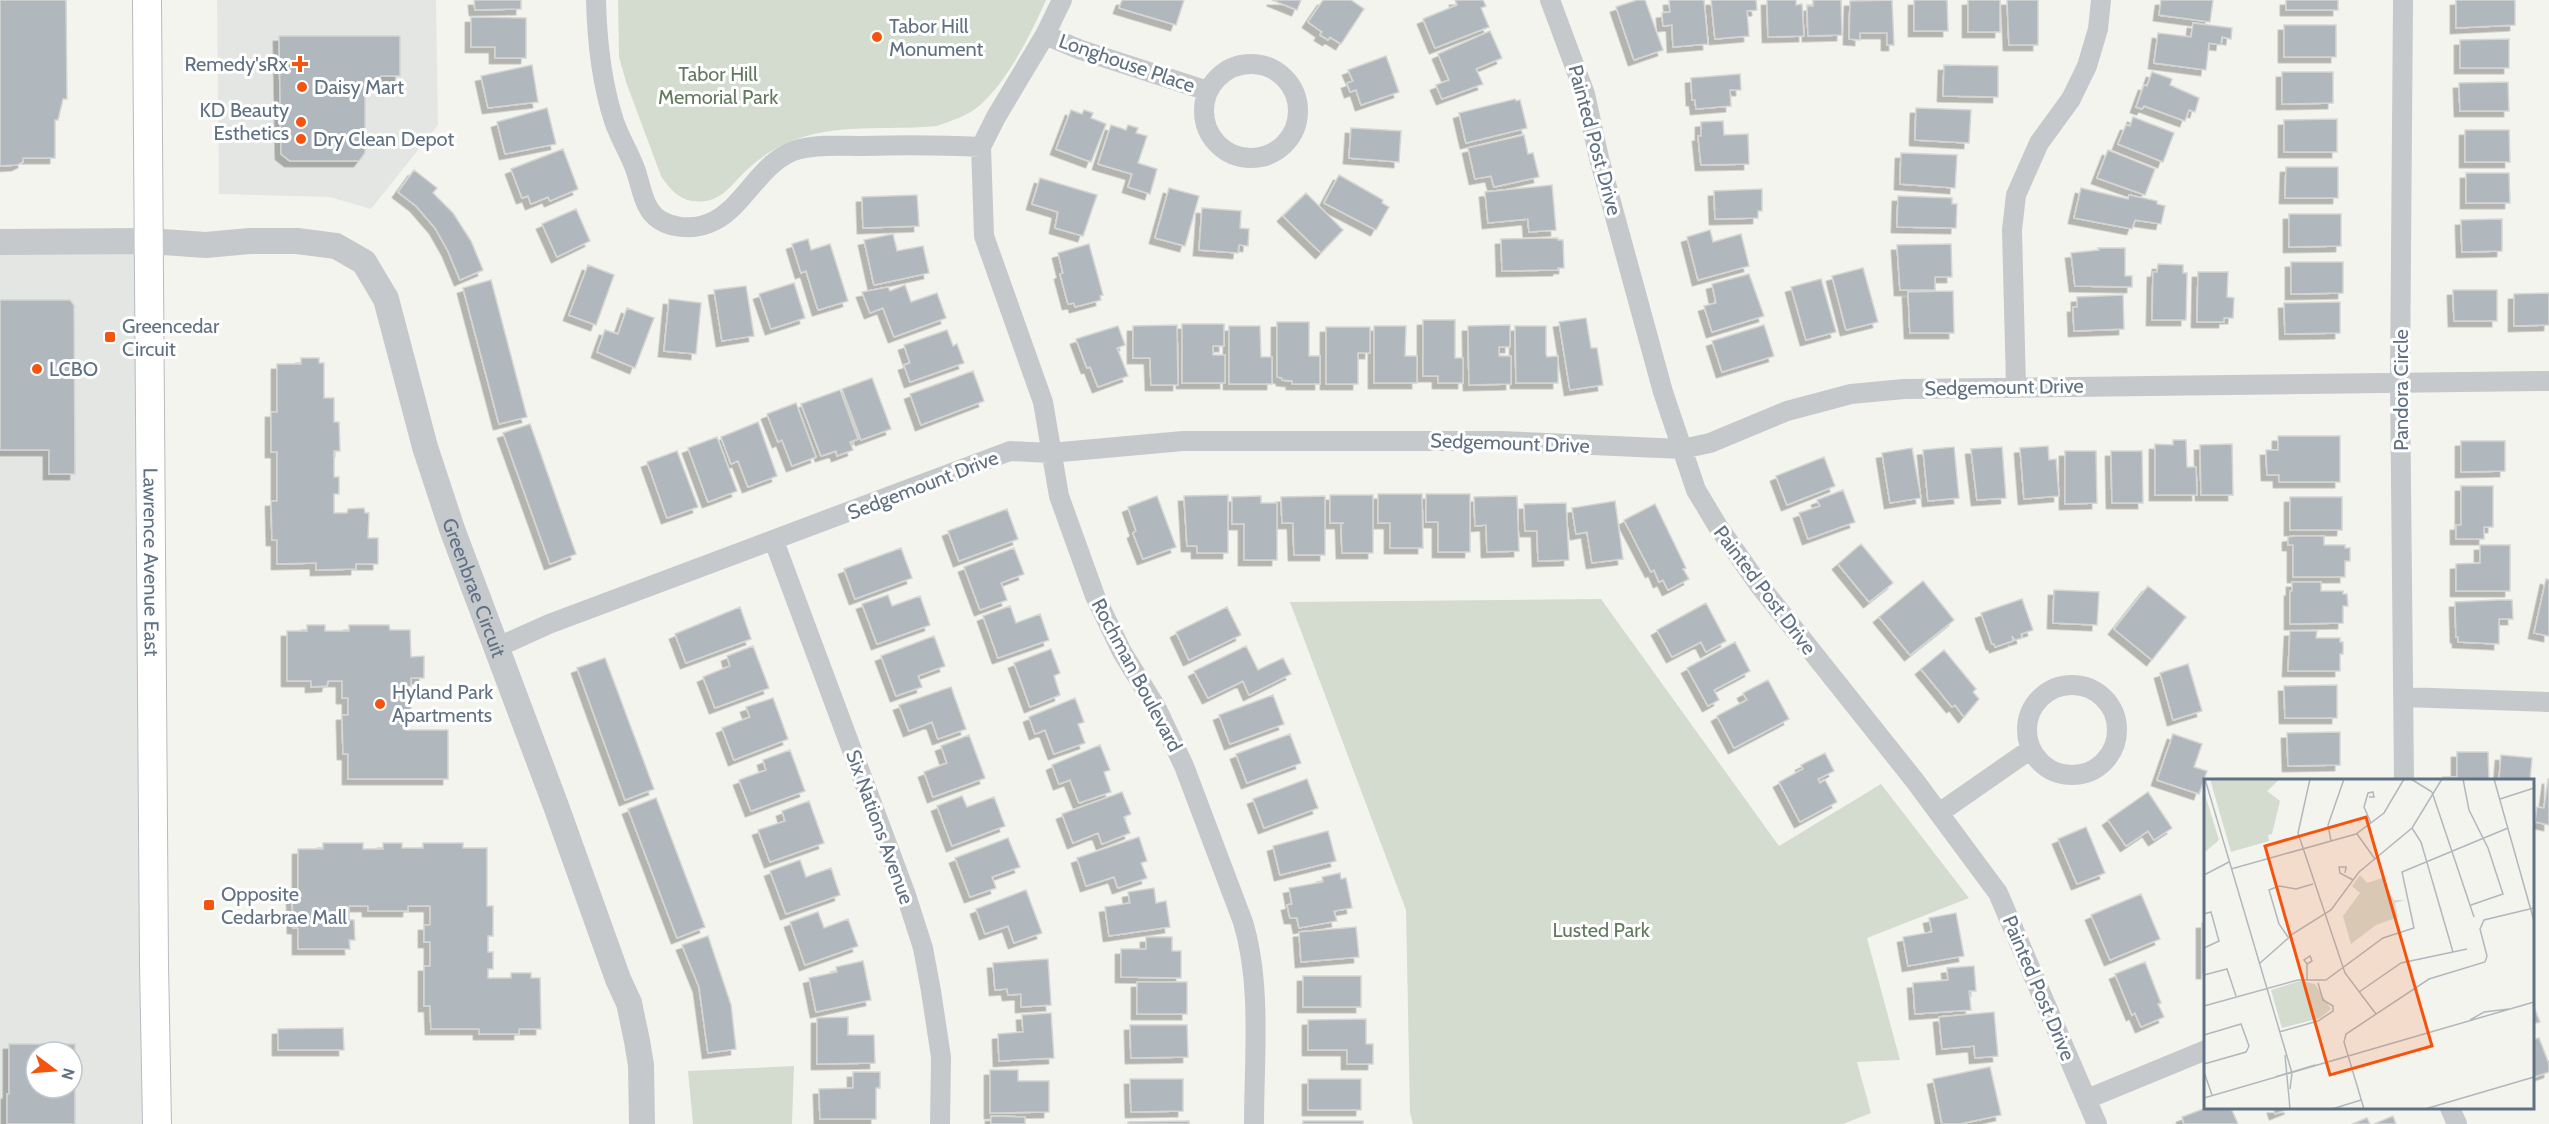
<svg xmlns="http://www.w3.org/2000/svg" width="2549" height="1124" viewBox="0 0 2549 1124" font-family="Cabin,sans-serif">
<defs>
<filter id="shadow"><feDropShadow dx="-5.5" dy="5.5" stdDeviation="0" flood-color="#0004"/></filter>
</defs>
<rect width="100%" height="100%" fill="#f4f4ef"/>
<!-- built -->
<path fill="#e4e6e3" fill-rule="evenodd" d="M217 0H436L438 125 371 209 330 197 219 194Z
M148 241 157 1124H0V242ZM36 1052H72V1088H36Z"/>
<!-- green -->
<path fill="#d4dcd0" d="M618 0H1046C1031 34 1007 82 979 106 967 116 951 121 937 126 887 131 834 122 787 143 773 149 760 158 749 168 735 180 725 198 706 201 684 204 672 193 661 176L626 82 619 57Z
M1601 599 1779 846 1881 784 1969 898 1867 938 1900 1060 1857 1062 1871 1113 1843 1124H1413L1410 1113 1406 910 1290 602Z
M794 1066 792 1124H693L688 1071Z"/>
<!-- building -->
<path fill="#b0b7bd" stroke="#d5d5d2" stroke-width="1.5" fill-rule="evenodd" filter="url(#shadow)" d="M0 0H66L67 99H63L58 120H55V158H23V162L17 165 0 166Z
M474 0H521V9L475 10Z
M1122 0H1184L1176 25 1119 8Z
M1272 0H1301L1297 10Z
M1323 0H1351L1364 9 1341 44 1330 37 1328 40 1320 35 1322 32 1308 22Z
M1455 0H1483L1486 6 1481 8 1489 27 1435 48 1423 19 1457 5Z
M1637 0H1645L1663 50 1634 60 1616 7Z
M1669 0H1704L1708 44 1673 47 1672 25 1663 26 1662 13 1670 12Z
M1711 0H1756L1757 10 1747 11 1749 36 1715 39Z
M1767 0H1796V5L1802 4 1804 36 1768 37Z
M1813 0H1841L1842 35 1808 36 1807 6H1813Z
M1892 0 1894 45H1887V33H1860V40L1849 39 1850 1Z
M1914 0H1947L1948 31H1914Z
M1968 0H2000V32H1968Z
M2007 0H2038V45H2009Z
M2161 0H2213L2210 22 2159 15Z
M2286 0H2338V10H2286Z
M2456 0H2515V25L2456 28Z
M471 17 526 18V58H495V47H471Z
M2193 23 2232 28 2231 39 2222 37 2221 45 2209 43 2206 70 2154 63 2158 33 2191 37Z
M2284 25H2336V57H2284Z
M1490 31 1502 58 1476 69 1483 84 1442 99 1436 85 1449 80 1438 54Z
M279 36H400V76H381L365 91V153L359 161H290L281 154Z
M2509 39V68H2460V40Z
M1386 56 1399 92 1361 105 1356 90 1350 92 1347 83 1353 81 1348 70Z
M532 65 538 102 488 108 481 76Z
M1944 65 1998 66V97L1943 96Z
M2152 72 2172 79 2170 85 2199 98 2195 112 2189 110 2185 121 2144 106 2142 109 2136 107 2144 85 2147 86Z
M2282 72H2333V103L2282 104Z
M1740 74 1741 90H1730L1731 106 1696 109 1695 100H1692L1691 78Z
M2508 82 2509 111H2460L2459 83Z
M1515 99 1516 101 1520 100 1527 128 1466 143 1459 113Z
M547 108 556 144 505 154 497 122Z
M1916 108 1971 110 1969 143 1915 140Z
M1071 110 1082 114 1084 110 1093 113 1091 118 1106 124 1091 162 1056 149Z
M2133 117 2174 133 2163 162 2118 144 2126 125 2130 126Z
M2337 119V152H2284V120Z
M1723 121 1724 135 1748 134 1749 164 1701 165 1698 136H1701V122Z
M1111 125 1126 130 1128 125 1138 128 1136 133 1147 136 1138 163 1157 169 1150 194 1128 187 1132 174 1098 164Z
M1351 128 1401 131 1399 162 1349 158Z
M2465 130H2509L2510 162H2465Z
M1524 135 1528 154 1533 153 1539 177 1494 187 1491 176 1475 179 1468 148Z
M563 149 578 189 550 201 548 197 531 204 528 196 522 198 511 169Z
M2108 150 2155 169 2145 195 2097 178Z
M1901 153 1957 155 1955 188 1900 184Z
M2286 167H2338V198H2285Z
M414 170 437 188 433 193 453 213 471 241 483 270 460 280 448 251 435 228 416 206 398 192Z
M2466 173H2509L2510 203H2466Z
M1339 175 1383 200 1382 203 1389 207 1376 230 1324 203Z
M1040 178 1097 195 1083 236 1055 228 1058 212 1032 204Z
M1552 185 1556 230 1529 232 1528 219 1488 223 1485 192Z
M1169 188 1199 196 1185 246 1155 238Z
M2081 188 2128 199 2129 195 2157 201V204L2165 206 2161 224 2135 220 2132 229 2074 218Z
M1762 189V211H1758V218L1715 219 1714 191Z
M1306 193 1343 230 1321 253 1283 216Z
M917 195 919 226 863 228 862 197Z
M1898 196 1952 198V204H1957L1956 228 1897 227Z
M1202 208 1241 211 1240 228 1249 229 1248 246 1239 245 1238 253 1199 250Z
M576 209 590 241 557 257 542 224Z
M2289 214H2341V246L2289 247Z
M2502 219V251L2462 252 2461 220Z
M1710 230 1713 242 1741 234 1749 266 1698 280 1687 237Z
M893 234 897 251 923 246 929 273 874 285 864 240Z
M1558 238V240H1563L1564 268H1558V270L1502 271 1501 239Z
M808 239 811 250 830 244 848 301 818 310 806 271 801 273 792 244Z
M1089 244 1103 295 1100 296 1101 300 1075 307 1074 303 1068 304 1060 274 1063 273 1058 253Z
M1951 244 1952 277H1935V290H1900L1897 245Z
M2098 248H2125V276H2132V287L2075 286 2071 253 2099 250Z
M2291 262H2343V293L2291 294Z
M2158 264 2183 265V273H2187L2186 320H2152L2153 272H2157Z
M588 265 614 275 596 325 569 315Z
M1863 268 1878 322 1846 330 1832 276Z
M2198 272H2228L2227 297 2234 298 2233 318H2224V322H2197Z
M1749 274 1764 316 1712 332 1704 306 1716 303 1712 284Z
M1821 279 1836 332 1806 340 1791 287Z
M491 280 527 417 499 424 463 288Z
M794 283 805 318 771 329 759 294Z
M905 285 911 302 937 293 946 318 894 337 883 308 870 313 862 292 888 287 890 291Z
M746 286 754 336 722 341 714 290Z
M2453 290H2497V321H2454Z
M1953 291 1954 333H1910L1908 292Z
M2549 293V325L2514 326V294Z
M2123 295 2124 329 2074 331 2073 307H2077V297Z
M669 299 701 303 696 354 664 351Z
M0 300H70L74 305 75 474H49V450H0Z
M2340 302V333L2285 334 2284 303Z
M627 308 654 318 635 368 597 352 605 330 618 334Z
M1586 318 1591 348H1597L1603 385 1570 390 1559 322Z
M1423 320H1455V358H1463V383H1438V376H1423Z
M1277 322H1309V356H1320V384H1292V381L1282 380V378L1277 377Z
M1182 324H1224V346H1213V355H1225V383H1182Z
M1177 325 1178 385H1151L1150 358H1133V326Z
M1510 325V347H1499V356H1511V384L1469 385 1468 326Z
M1764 325 1774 356 1722 372 1712 341Z
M1118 326 1125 345 1117 348 1128 376 1098 387 1090 367 1087 368 1076 339Z
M1229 326H1260L1261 357H1272V384H1229Z
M1374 326H1406L1405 356H1417V383H1374Z
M1515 326H1546V354L1547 357 1558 356V383H1516Z
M1326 327H1370V353H1358V384H1326Z
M947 330 953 346 957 344 964 363 910 382 904 365 910 363 904 345Z
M301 358H319V363H324V398H334V422H339L340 451H334V477H339V494H334V513H347L348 509 364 508 365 513H369L368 538H378V564H356V569L316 570V563L277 564V540H272L271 501H277V452H271V412H277V364H301Z
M973 371 984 401 921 425 910 394Z
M872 378 891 429 861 440 842 389Z
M840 390 858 439 850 442 853 450 837 456 836 451 821 456 801 404Z
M796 403 816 457 792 466 782 440 778 442 767 414Z
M758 422 777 476 748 487 738 461 731 464 721 437Z
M530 424 576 554 550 564 503 433Z
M2278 436H2340V482H2279V475H2267L2266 450H2278Z
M717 437 737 491 708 502 688 448Z
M2173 440H2186L2187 467H2196L2197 495H2155V444L2173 445Z
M2461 441H2505V471L2461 472Z
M2232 444 2233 495H2201L2200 445Z
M2048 446 2049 460 2056 459 2059 496 2024 499 2020 448Z
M1954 447 1959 498 1928 501 1923 450Z
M2002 447 2006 498 1977 500 1971 449Z
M1912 448 1921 498 1890 503 1882 453Z
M677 451 698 507 667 518 647 462Z
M2065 451H2096L2097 503 2065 504Z
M2111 451H2142L2143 503H2112Z
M1824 457 1835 486 1787 505 1776 476Z
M2461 486H2493V527H2484V539H2456V525H2461Z
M1843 490 1855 522 1808 539 1799 513 1820 506 1817 500Z
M1378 494H1422L1423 548H1390V523H1378Z
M1426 494H1470V552H1438V522H1426Z
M1228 495V553H1197V546H1187L1184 496Z
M1330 495H1373V553H1342L1341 524 1344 523H1330Z
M1157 496 1176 547 1143 559 1133 533 1136 531 1128 507Z
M1261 496V503H1277V560H1244V524H1232V497Z
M1325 496V555H1294L1293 523H1282L1281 497Z
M1517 496 1519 551 1487 552 1486 525 1475 526 1474 497Z
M2290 497H2342V530H2290Z
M1615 501 1623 559 1592 563 1587 532 1576 534 1572 508Z
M1566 503 1569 560 1538 561 1537 531H1525L1524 504Z
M1655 504 1686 568 1683 569 1689 579 1668 590 1663 580 1659 582 1654 570 1651 572 1624 520Z
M1007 509 1018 539 959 561 948 531Z
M2295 536H2324V545H2345V548H2350V561H2345V577H2293V545H2288V537Z
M1861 544 1893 583 1869 602 1838 564Z
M2480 545H2510V591H2456V564L2480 563Z
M901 548 912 578 855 599 844 569Z
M1014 548 1024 574 1001 583 1007 600 980 610 964 567Z
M2546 579 2549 580V636L2534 633Z
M1923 581 1954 620 1910 655 1879 617Z
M2292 582H2321V591H2343V594H2347L2348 606H2343V623L2290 624V591H2292Z
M2148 586 2186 617 2152 660 2114 629Z
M2054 590 2099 592 2097 625 2053 623Z
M888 595 892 606 920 596 930 625 877 644 862 604Z
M2022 599 2033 630 2021 634 2022 638 2015 640 2012 636 2013 641 1995 647 1994 644H1992L1981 613Z
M2498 600H2512L2513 619H2499V644L2458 642V637H2456L2455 602Z
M1706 603 1726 641 1706 652 1701 642 1672 657 1657 630Z
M1010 606 1016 623 1040 614 1049 640 998 658 983 616Z
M740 607 751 639 686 663 675 634Z
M1227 607 1241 635 1189 660 1176 632Z
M307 625H325V631H349V625H389L390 630H410L411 657 424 656V678H411V710H406V730H448V779H348V754H343L342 715H348V698H342V681H328L327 686 311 687V681H287V631H307Z
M2290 631H2317L2316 638H2340V642H2343V654H2340V671H2288Z
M934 636 945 666 918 676 922 687 896 696 881 656Z
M1735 642 1750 671 1714 690 1719 700 1708 706 1687 668Z
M753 646 769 688 715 708 703 677 730 666 727 656Z
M1246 646 1258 670 1283 658 1291 674 1249 695 1243 681 1208 698 1194 671Z
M1051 649 1060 673 1054 676 1060 695 1030 707 1014 663Z
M1944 650 1976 689 1973 692 1979 699 1964 717 1955 705 1952 707 1921 669Z
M605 658 654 789 625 800 577 668Z
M2188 664 2202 711 2173 720 2160 673Z
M1768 680 1789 719 1734 748 1717 716 1747 700 1743 693Z
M2337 685V718H2285L2284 686Z
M951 687 966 729 938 739 932 722 909 731 899 705Z
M1273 695 1284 724 1230 744 1219 715Z
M773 698 788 739 734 760 722 728 750 717 746 707Z
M1075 698 1084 722 1078 724 1085 743 1054 754 1045 730 1035 734 1029 717Z
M2340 732V765L2288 766 2287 733Z
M1290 734 1301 763 1247 783 1236 754Z
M2173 734 2202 744 2194 767 2207 771 2199 794 2157 780Z
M969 735 985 778 933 797 924 772 947 763 941 746Z
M1100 745 1110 770 1104 772 1111 792 1079 803 1070 780 1059 784 1052 765Z
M790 750 805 791 751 811 739 780 766 770 763 760Z
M2457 752H2488L2489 780H2443V777H2457Z
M1825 753 1834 771 1818 779 1820 783 1825 780 1837 802 1800 822 1779 782 1803 769 1801 765Z
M2501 755 2532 758 2530 780H2499Z
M1307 779 1318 808 1264 828 1253 799Z
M2548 779H2549V825L2535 822 2537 807 2544 808Z
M1122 792 1131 814 1124 817 1130 833 1102 844 1098 833 1073 843 1062 814Z
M2148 792 2172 828 2154 840 2148 831 2126 846 2108 820Z
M962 796 967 807 994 797 1005 826 952 846 937 806Z
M656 798 705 927 677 938 628 809Z
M809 801 824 843 770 862 758 830 785 821 782 811Z
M2086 827 2105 873 2077 884 2058 839Z
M1328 831 1336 861 1280 875 1273 846Z
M1139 837 1147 861 1141 863 1147 878 1118 888 1114 877 1086 886 1077 858Z
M1008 838 1020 867 992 877 996 888 970 897 955 858Z
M323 843H363V849H383V843H402V848H423V843H463V848H487V906H493V936H488V952H493V969H488V978H511V973H531V978H540L541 1029H519V1034H479V1029H431L430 1006H424V966H430V942H424V925H430V906H408V911H368V906H349V920H354L355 940H349L350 949H298V928H293L292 889H298V849H323Z
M800 860 806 877 831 868 840 895 786 914 770 871Z
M1340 873 1341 879 1346 878 1352 908 1334 911 1337 921 1299 928 1297 918H1290L1287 905 1292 904 1289 888 1323 882 1322 877Z
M1154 888 1156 903 1166 901 1170 927 1109 936 1105 907 1130 903 1128 892Z
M1026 890 1042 933 1014 943 1008 926 985 934 976 909Z
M2141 894 2160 939 2110 960 2091 915Z
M818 912 824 928 848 919 858 946 805 965 790 922Z
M1956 913 1964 956 1908 966 1903 937 1932 932 1929 918Z
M2202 923H2206V973H2202Z
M1356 927 1359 957 1301 962 1299 932Z
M708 936 731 1005 736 1049 708 1053 699 987 682 945Z
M1146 937H1172V951H1181V978L1121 977V949H1146Z
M1048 959 1051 1005 1021 1007V994L1008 995 1007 989 995 990 993 963Z
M863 961 871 1000 816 1012 809 978 837 972 836 967Z
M2145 962 2161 1003 2158 1004 2164 1017 2141 1027 2135 1013 2132 1015 2115 974Z
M1974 966 1976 991H1969L1971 1010 1915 1014 1913 983 1948 980 1947 968Z
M1303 976H1361V1007H1303Z
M1137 982H1187V1014H1137Z
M2532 1002 2540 1022 2532 1024Z
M1994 1012 1998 1056 1975 1058 1974 1046 1942 1049 1939 1017Z
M1051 1013 1054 1058 999 1061 998 1034 1023 1032 1022 1015Z
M848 1017V1035H874L875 1063 817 1064V1018Z
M1366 1019V1044H1373V1064H1347V1050H1308V1020Z
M1130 1025H1187L1188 1057 1131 1058Z
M343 1028 344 1050H278V1029Z
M2539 1038 2549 1064V1072L2532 1078V1040Z
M9 1044H75V1124H7V1094H9ZM36 1052H72V1088H36Z
M1990 1067 2001 1115 1960 1124H1942L1933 1079Z
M990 1070H1018V1081H1049V1112L990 1113Z
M853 1072H880V1088H876V1119H820L819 1089 853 1088Z
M1130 1079H1183V1111L1131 1112Z
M1308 1079H1361V1110H1308Z
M2206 1108H2231L2238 1124H2184L2182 1117Z
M2273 1108H2290L2275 1114Z
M991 1116 1025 1117V1124H991Z
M2393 1116 2396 1124H2374Z
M2367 1118 2370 1124H2352Z
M1189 1121V1124H1128V1122Z
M1303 1121H1363V1124H1303Z"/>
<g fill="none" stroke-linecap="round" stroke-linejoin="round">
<defs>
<g id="secondary">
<path id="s2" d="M147 0 154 964 157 1124"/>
</g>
</defs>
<!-- secondary casing -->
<use href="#secondary" stroke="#b7bcc1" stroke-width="30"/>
<!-- minor -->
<path stroke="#c6c9cc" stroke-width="20" d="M596 0C597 41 601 81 614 121 619 136 628 151 634 166 640 180 641 196 649 209 662 230 695 231 714 221 747 204 762 158 800 149 821 144 842 146 863 146 903 145 942 145 981 147
M1062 0 1045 35 996 117 981 147 984 236 1043 402 1059 496 1095 596 1122 652 1156 707 1184 766 1243 922C1262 985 1254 1059 1254 1124
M1550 0 1585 94 1599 158 1663 392 1696 490 1717 525 1759 585 1915 781 1998 893 2097 1124
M2403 0 2400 382 2404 780
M1045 35 1081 50 1208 91
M1204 111a47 47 0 1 1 94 0a47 47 0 1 1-94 0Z
M2016 386 2012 230 2016 195 2039 143 2071 99 2087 66 2098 29 2101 0
M774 541 906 895 923 948 931 991 941 1057 940 1124
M498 647 549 624 1010 451 1050 453 1183 441H1501L1682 449 1710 443 1787 411 1851 394 1904 389 2549 381
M2027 730a45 45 0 1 1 90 0a45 45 0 1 1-90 0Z
M2404 697 2549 702
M1939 813 2031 749
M2087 1099 2206 1050
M2450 1108 2457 1124"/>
<!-- tertiary -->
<path stroke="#c6c9cc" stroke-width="26" id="s1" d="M0 242 148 241 206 245 250 241H297L336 246 364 262 386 299 425 447 452 529 556 806 618 979 629 1003 637 1041 641 1065 642 1124"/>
<!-- secondary -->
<use href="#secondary" stroke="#fff" stroke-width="28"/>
</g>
<!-- markers -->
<g fill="#f5540f" stroke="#fff" stroke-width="2">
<circle cx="877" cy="37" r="6"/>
<path d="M297 55h6v6h6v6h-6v6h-6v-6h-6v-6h6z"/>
<circle cx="302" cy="87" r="6"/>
<circle cx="301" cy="122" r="6"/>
<circle cx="301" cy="139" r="6"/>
<rect x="104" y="331" width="12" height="12" rx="3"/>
<circle cx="37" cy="369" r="6"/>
<circle cx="380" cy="704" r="6"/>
<rect x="203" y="899" width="12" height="12" rx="3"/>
</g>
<g text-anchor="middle" stroke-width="6" stroke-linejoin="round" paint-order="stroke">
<!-- poi labels -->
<g font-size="20" fill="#607184" stroke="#fff" text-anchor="start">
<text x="889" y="33">Tabor Hill<tspan x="889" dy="23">Monument</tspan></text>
<text x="288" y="71" text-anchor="end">Remedy'sRx</text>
<text x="314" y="94">Daisy Mart</text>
<text x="289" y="117" text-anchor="end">KD Beauty<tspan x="289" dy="23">Esthetics</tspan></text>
<text x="313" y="146">Dry Clean Depot</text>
<text x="122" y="333">Greencedar<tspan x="122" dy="23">Circuit</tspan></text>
<text x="49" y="376">LCBO</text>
<text x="392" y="699">Hyland Park<tspan x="392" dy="23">Apartments</tspan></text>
<text x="221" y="901">Opposite<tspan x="221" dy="23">Cedarbrae Mall</tspan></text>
</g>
<!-- street labels -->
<g font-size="20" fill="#607184" stroke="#fff">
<text transform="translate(1127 63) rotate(19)" y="7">Longhouse Place</text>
<text transform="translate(1595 140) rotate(75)" y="7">Painted Post Drive</text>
<text transform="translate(2004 387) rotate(-1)" y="7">Sedgemount Drive</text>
<text transform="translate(2401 390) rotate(-90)" y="7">Pandora Circle</text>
<text transform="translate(1510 443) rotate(2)" y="7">Sedgemount Drive</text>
<text transform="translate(923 485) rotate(-21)" y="7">Sedgemount Drive</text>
<text dy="7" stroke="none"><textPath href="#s2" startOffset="562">Lawrence Avenue East</textPath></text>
<text dy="7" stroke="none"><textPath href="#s1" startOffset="714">Greenbrae Circuit</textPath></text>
<text transform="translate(1765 590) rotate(53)" y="7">Painted Post Drive</text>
<text transform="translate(1137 675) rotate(62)" y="7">Rochman Boulevard</text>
<text transform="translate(880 827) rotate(70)" y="7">Six Nations Avenue</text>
<text transform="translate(2039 988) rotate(67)" y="7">Painted Post Drive</text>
</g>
<!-- park labels -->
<g font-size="20" fill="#637a5f" stroke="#fff">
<text x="718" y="81">Tabor Hill<tspan x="718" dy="23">Memorial Park</tspan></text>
<text x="1601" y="937">Lusted Park</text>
</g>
</g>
<!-- overview -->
<g transform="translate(2204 779)">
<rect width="330" height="330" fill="#f4f4ef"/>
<path d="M6 0H76L63 12 76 22 68 55 64 56 65 62 27 73ZM0 12 15 61 0 74ZM156 96 163 104 178 99 190 121H201L191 124 194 138 172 146 147 165 139 137 156 114 148 107ZM96 202 111 205 127 230 116 239 78 249 67 211Z" fill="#d4dcd0"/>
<path fill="none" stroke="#b0b8be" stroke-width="1.5" d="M1 0 88 294 86 310M106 0 94 54 141 194 172 235M207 0 228 13M259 0 265 31 284 69 299 115 267 126M290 0 330 142M228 13 270 138M165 18H170L169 13 164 14 160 28 167 44M296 20 330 9M208 49 217 63 249 173M153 55 171 80M127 62 124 46 140 0M27 90 152 55 180 34 200 0M141 94 142 88H135L136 94 149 101M0 96 25 83M0 135 7 133 15 162 0 169M84 158 75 145 65 111 75 107 92 110 109 105M55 185 90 154 127 131 155 93 208 49 238 0M0 196 23 190 32 217M103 201V185L100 181 106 177 108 182 103 185M155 213 197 184 263 170M0 227 94 201H122L179 159 210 149 198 93 304 49M266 241 280 233 305 230M75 253 114 242 129 232V227L119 221 114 204M0 256 37 245 45 267 42 273 0 285M81 276 86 330M0 293 8 316M71 298 111 286M0 319 330 223M128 330 157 321M160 330 140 263 142 255 225 200 281 183 283 177 276 150 280 141 330 129M221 330 330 298"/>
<path fill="#f5540f" fill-opacity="0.15" stroke="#f5540f" stroke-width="3" d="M162 38 228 267 126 296 61 67Z"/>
<rect width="330" height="330" fill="none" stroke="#607184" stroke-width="3"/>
</g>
<!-- north arrow -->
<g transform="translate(54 1070) rotate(106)"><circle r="28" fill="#ffffff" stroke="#bfc6ce" stroke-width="1.5"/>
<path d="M0-4.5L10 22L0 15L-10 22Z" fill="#f5540f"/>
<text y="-9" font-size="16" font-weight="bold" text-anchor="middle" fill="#607184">N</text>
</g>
</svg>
